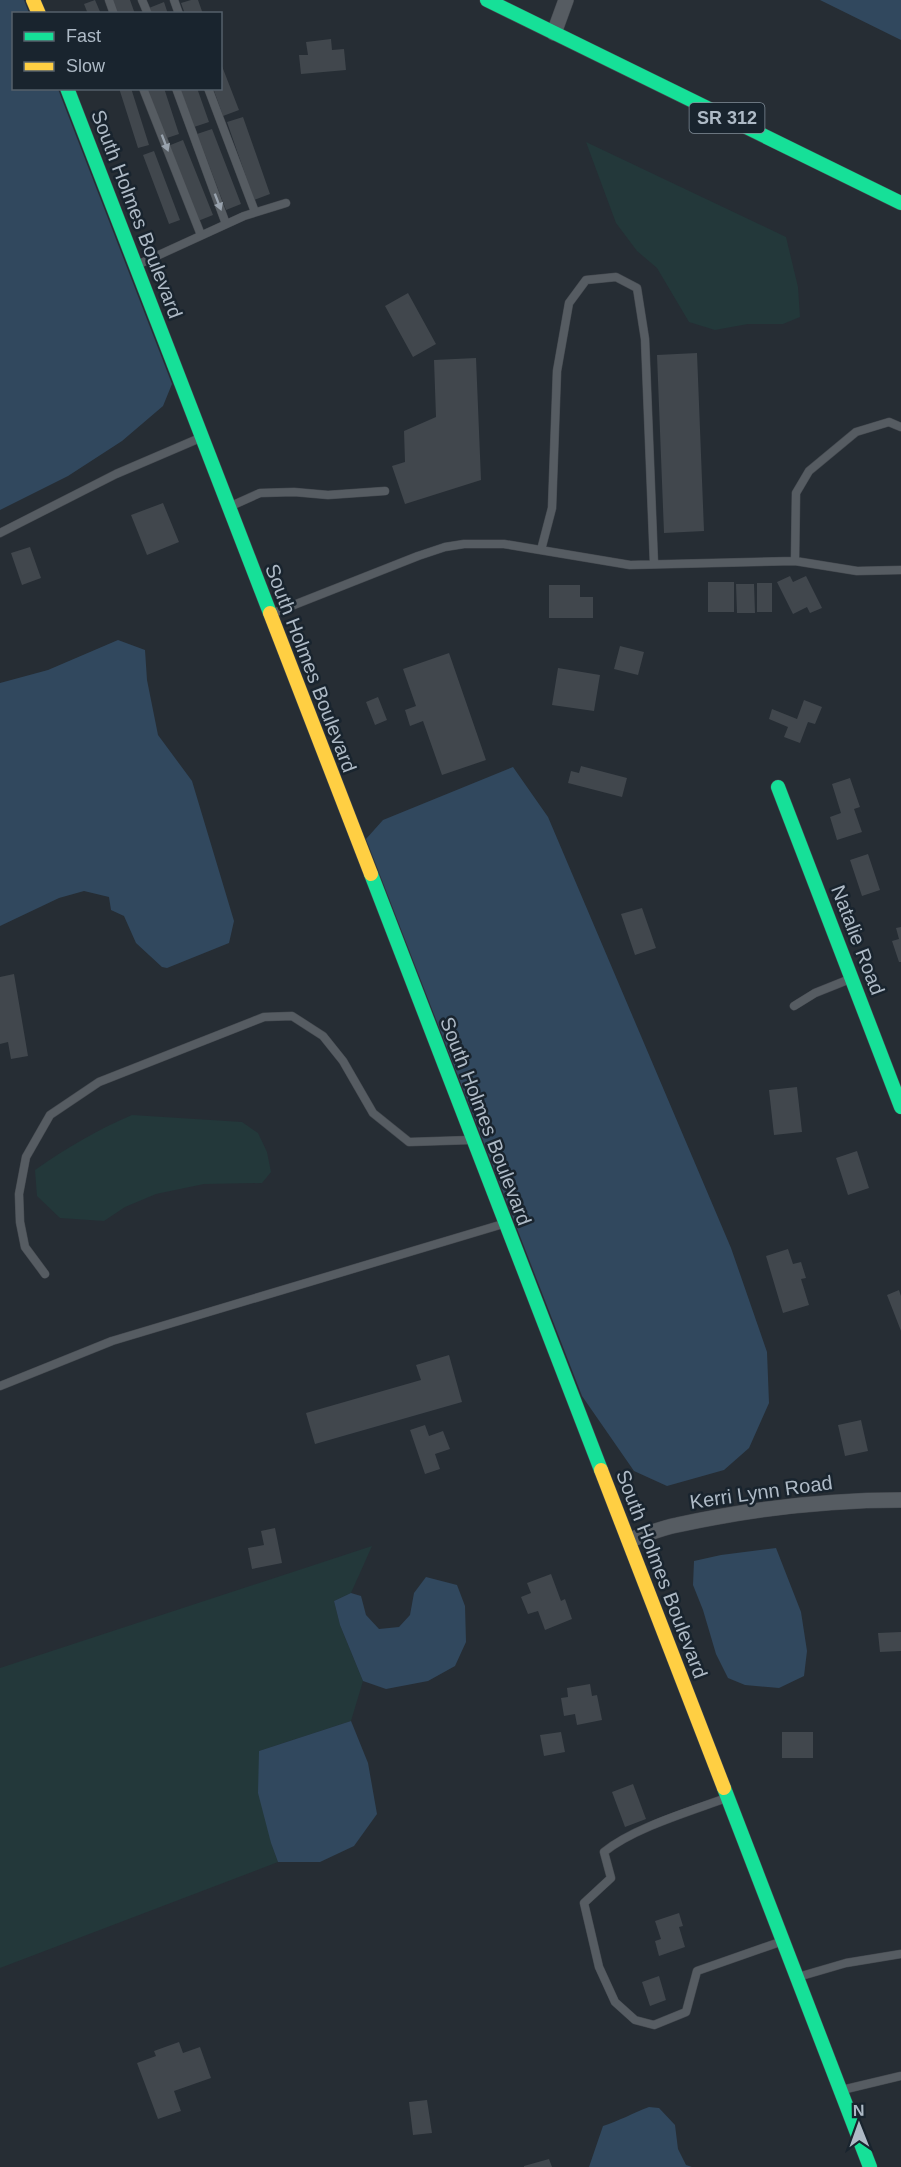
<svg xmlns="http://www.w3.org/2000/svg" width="901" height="2167" viewBox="0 0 901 2167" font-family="Helvetica,sans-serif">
<rect width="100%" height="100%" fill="#262d34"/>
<!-- green -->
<path fill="#23383a" d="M586 142 786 237 798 287 800 317 783 324H748L715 330 689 322 657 268 637 251 616 223Z
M132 1115 242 1122 258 1133 267 1152 271 1172 262 1183 204 1184 156 1194 125 1207 104 1221 60 1218 37 1196 35 1170C66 1148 97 1130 132 1115Z
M372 1546 351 1593 334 1601 340 1625 363 1681 351 1721 259 1751 271 1843 278 1862 0 1968V1668Z"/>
<!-- water -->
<path fill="#31485e" d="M0 0H24L29 13 14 14V88L58 89 172 384 163 406 122 441 68 476 0 510Z
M820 0H901V40Z
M118 640 145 650 147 680 158 735 192 781 234 921 229 943 167 968 162 967 136 943 124 916 111 910 109 897 84 891 59 898 0 926V683L48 670Z
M513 767 548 817 731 1248 767 1352 769 1403 749 1448 724 1470 667 1486 634 1471 582 1396 366 839 383 820Z
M776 1548 801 1612 807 1651 804 1676 779 1688 745 1685 728 1678 716 1654 703 1610 693 1585 694 1561 721 1555Z
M426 1577 457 1585 465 1606 466 1642 455 1666 428 1681 386 1689 363 1681 340 1625 334 1601 351 1593 361 1596 366 1615 379 1629 399 1627 410 1615 414 1593Z
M351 1721 368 1763 377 1814 354 1846 320 1862H278L271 1843 258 1793 259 1751Z
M649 2107 659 2108 675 2125 678 2149 686 2165 692 2167H589L603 2126C619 2121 633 2113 649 2107Z"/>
<!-- building -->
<path fill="#41474d" d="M95 0 101 14H88L84 4Z
M113 0H130L135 14H118Z
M191 0H198L203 14H185L181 3Z
M164 2 168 14H151L149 8Z
M331 39 332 50 344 49 346 70 301 74 299 55H308L306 42Z
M220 61 239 110 223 116 213 88H220Z
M119 88H131L149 145 138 148Z
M147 88H164L179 134 164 139Z
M180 88H197L209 122 194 127Z
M243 117 270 194 254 200 227 122Z
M212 129 241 204 226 210 197 134Z
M183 140 213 215 198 221 168 146Z
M154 151 180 220 169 224 143 155Z
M408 293 436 344 413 357 385 306Z
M697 353 704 531 664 533 657 355Z
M476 358 481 480 405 504 392 466 405 462 404 431 436 417 434 360Z
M163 503 179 542 147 555 131 515Z
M30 547 41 578 22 585 11 553Z
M790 576 793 582 806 576 822 608 810 613 807 607 793 614 777 582Z
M708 582H734V612H708Z
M757 583H772V612H757Z
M736 584H754L755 613H737Z
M549 585H580V597H593V618H549Z
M620 646 644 652 638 675 614 669Z
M449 653 486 760 442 775 423 721 410 726 405 710 416 706 403 669Z
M558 668 600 675 594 711 552 705Z
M378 697 387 720 375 725 366 702Z
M804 700 822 707 815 724 808 722 800 743 784 737 788 727 769 719 772 709 797 719Z
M581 766 627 778 622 797 568 783 571 771 579 773Z
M850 778 860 807 854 809 862 832 837 840 830 817 841 813 832 784Z
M868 854 880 890 862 896 850 860Z
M642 908 656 948 635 955 621 914Z
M901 927V962H899L892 941 899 939 896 928Z
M14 974 28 1056 11 1059 8 1042 0 1044V977Z
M797 1087 802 1132 774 1135 769 1090Z
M857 1151 869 1188 848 1195 836 1158Z
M788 1249 793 1264 801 1262 806 1278 801 1279 809 1305 783 1313 766 1256Z
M899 1290 901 1296V1331L887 1295Z
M449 1355 462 1402 315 1444 306 1413 421 1380 416 1365Z
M861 1420 868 1451 845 1456 838 1425Z
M425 1425 429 1436 443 1431 450 1449 435 1454 440 1469 425 1474 410 1430Z
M275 1528 282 1563 252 1569 248 1548 264 1545 261 1531Z
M551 1574 561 1601 565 1599 572 1619 545 1630 538 1611 528 1614 521 1597 531 1593 527 1583Z
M901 1632V1651L880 1652 878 1633Z
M590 1684 592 1696 597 1695 602 1720 577 1725 575 1714 564 1716 561 1698 568 1697 567 1688Z
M561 1732 565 1752 544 1756 540 1735Z
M782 1732H813V1758H782Z
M633 1784 646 1819 625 1827 612 1792Z
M679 1913 683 1926 679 1927 685 1947 659 1956 655 1941 661 1939 655 1921Z
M659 1976 666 2000 650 2006 642 1982Z
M179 2042 183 2053 200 2047 211 2078 174 2091 181 2111 158 2119 137 2063 156 2056 154 2051Z
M427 2100 432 2133 413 2135 409 2102Z
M549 2159 552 2167H524V2166Z"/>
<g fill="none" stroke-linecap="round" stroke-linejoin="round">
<defs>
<path id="lane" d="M109 0 114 14
M142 0 148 14
M174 0 179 14
M143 88 201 235
M176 88 226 224
M208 88 255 212
M137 265 244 216 286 203
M231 506 260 493 294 492 328 495 385 491
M0 533 116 474 200 438
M541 550 552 508 557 371 569 303 586 280 616 277 637 288 645 339 654 564
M795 561 796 493 809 471 856 432 889 422 901 427
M271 614 418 556 445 547 464 544H504L630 565 795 561 857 571 901 570
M794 1006 815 993 850 979
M45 1274 25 1247 20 1222 19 1194 26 1157 50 1115 99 1082 264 1017 292 1016 323 1036 343 1061 373 1113 409 1142 471 1140
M0 1386 112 1341 503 1224
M726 1798C691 1811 633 1828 604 1852L611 1878 584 1903 599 1967 615 2002 635 2020 654 2025 686 2012 697 1971 780 1942
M798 1977 846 1963 901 1954
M842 2090 901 2076"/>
<path id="street" d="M554 33 566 0
M629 1540C645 1535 661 1528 677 1525 750 1509 826 1500 901 1500"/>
<path id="fast" d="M487 0 901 203
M67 88 270 613
M778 787 901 1107
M371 874 601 1470
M724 1788 870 2167"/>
<path id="slow" d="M33 0 39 14
M270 613 371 874
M601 1470 724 1788"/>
</defs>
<!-- lane casing -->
<use href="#lane" stroke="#44494f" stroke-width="9"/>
<!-- street casing -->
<use href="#street" stroke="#44494f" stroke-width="16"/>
<!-- fast casing -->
<use href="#fast" stroke="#44494f" stroke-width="15"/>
<!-- slow casing -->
<use href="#slow" stroke="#44494f" stroke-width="15"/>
<!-- lane -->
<use href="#lane" stroke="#565c62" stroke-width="8"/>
<!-- street -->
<use href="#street" stroke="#565c62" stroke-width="15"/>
<!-- fast -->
<use href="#fast" stroke="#16e098" stroke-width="14"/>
<!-- slow -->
<use href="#slow" stroke="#ffcf43" stroke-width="14"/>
</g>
<!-- one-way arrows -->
<defs><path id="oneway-solid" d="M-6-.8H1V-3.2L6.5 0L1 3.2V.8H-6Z" transform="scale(1.5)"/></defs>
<g fill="#98a2ad">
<use href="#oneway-solid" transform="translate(165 143) rotate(69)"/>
<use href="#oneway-solid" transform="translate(218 202) rotate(69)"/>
</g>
<g text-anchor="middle" stroke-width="5" stroke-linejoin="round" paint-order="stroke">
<!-- shield labels -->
<rect fill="#19242e" stroke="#818d98" stroke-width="1.5" x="689.5" y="103" width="75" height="30" rx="4.5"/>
<g font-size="18" font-weight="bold" fill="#aebac6">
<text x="727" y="124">SR 312</text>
</g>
<!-- street labels -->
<g font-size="20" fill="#aebac6" stroke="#19242e">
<text transform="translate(137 214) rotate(69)" y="7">South Holmes Boulevard</text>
<text transform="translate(311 668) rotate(69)" y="7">South Holmes Boulevard</text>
<text transform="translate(858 940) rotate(69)" y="7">Natalie Road</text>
<text transform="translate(486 1121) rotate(69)" y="7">South Holmes Boulevard</text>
<text transform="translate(761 1492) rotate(-8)" y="7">Kerri Lynn Road</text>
<text transform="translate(662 1574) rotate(69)" y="7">South Holmes Boulevard</text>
</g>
</g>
<!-- legend -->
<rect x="12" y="12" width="210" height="78" fill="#19242e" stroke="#55606b" stroke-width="1.5"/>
<rect x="24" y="32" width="30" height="9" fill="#16e098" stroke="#55606b" stroke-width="1.5"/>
<text x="66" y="42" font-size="18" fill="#aebac6">Fast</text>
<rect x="24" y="62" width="30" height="9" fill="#ffcf43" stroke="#55606b" stroke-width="1.5"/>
<text x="66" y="72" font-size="18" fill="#aebac6">Slow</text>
<!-- north arrow -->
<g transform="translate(859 2125) rotate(359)" stroke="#19242e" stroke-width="4.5" paint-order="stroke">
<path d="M0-4.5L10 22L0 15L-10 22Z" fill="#aebac6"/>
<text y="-9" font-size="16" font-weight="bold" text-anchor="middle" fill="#aebac6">N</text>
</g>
</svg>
